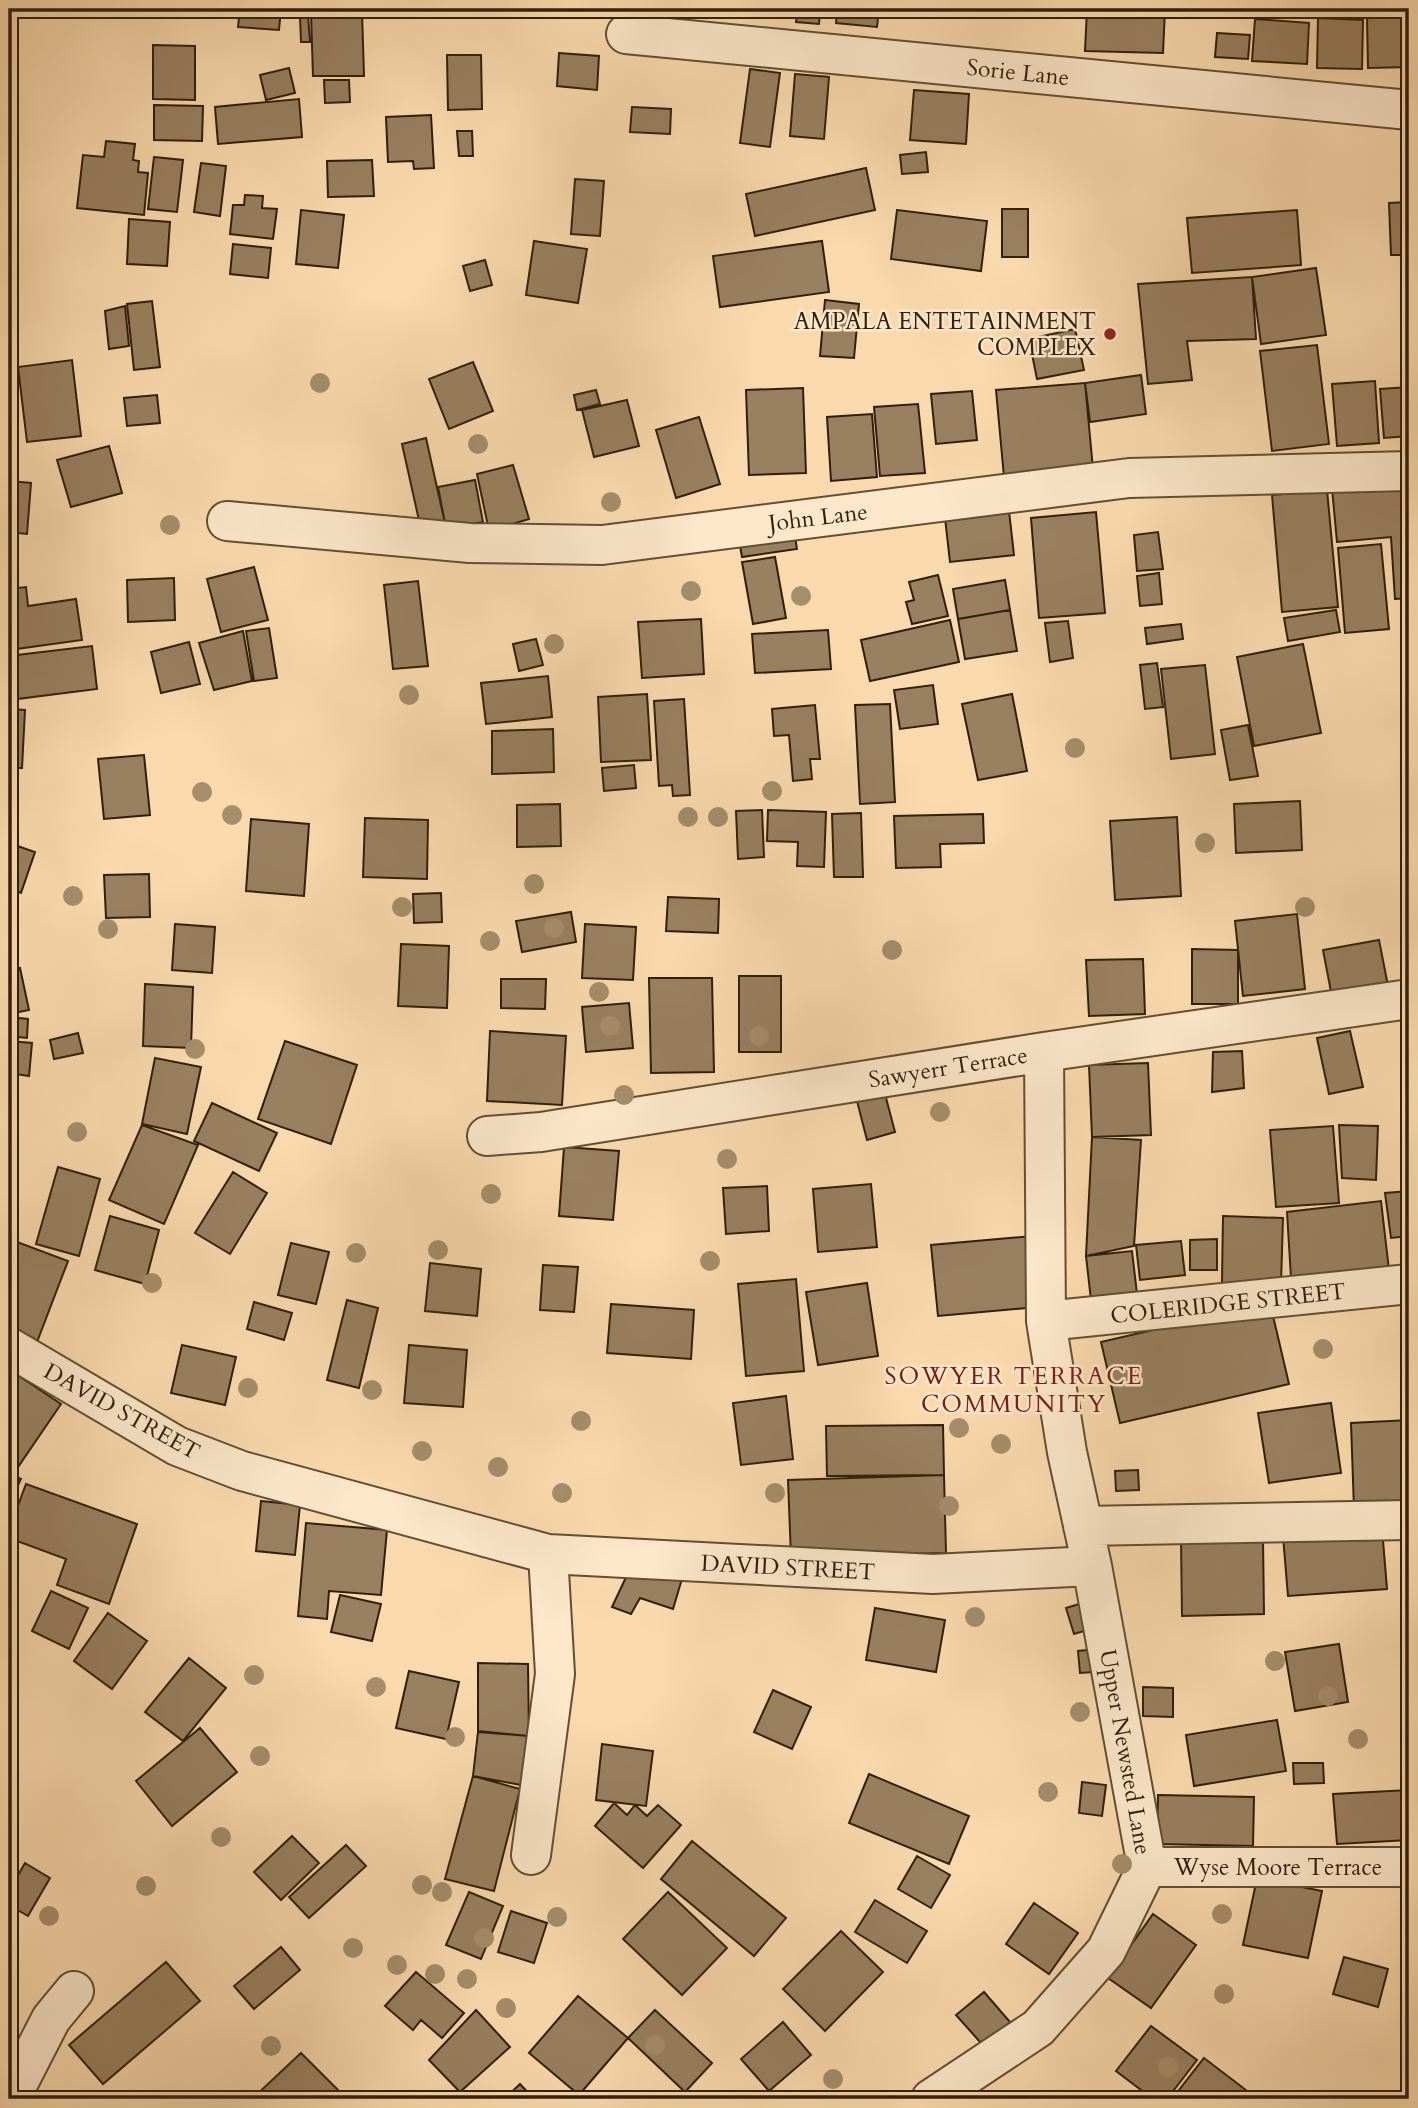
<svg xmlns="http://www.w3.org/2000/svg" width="1418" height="2108" viewBox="0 0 1418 2108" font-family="Cardo,serif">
<rect width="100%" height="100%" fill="#fadaad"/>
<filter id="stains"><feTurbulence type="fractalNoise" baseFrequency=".00286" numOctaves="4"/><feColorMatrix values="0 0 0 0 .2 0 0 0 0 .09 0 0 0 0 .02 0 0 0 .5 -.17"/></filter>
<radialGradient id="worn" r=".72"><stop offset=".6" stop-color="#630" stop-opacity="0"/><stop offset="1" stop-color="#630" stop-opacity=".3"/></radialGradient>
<!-- building -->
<path fill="#998060" stroke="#301f0d" stroke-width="2" d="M240 9H281L279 30 238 27Z
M436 9H452L450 17 435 14Z
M798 9H832V11H820L819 24 796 22Z
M837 9H879L877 27 836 23Z
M1087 9H1165L1163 53 1085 51Z
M362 12 364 76H313L311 13Z
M308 15 310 42H301L300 16Z
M1318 18 1363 20 1362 69 1317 68Z
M1367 18H1409V67L1368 68Z
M1255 19 1309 23 1307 64 1252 61Z
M1217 33 1250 35 1248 59 1215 57Z
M153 45 195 46V100L153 99Z
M559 53 599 56 597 90 557 86Z
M447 55H481L482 109 448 110Z
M289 68 295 93 266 100 260 75Z
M750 69 780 73 770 147 740 143Z
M795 74 829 77 824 139 790 136Z
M324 80H349L350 102 325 103Z
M914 90 969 94 966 144 910 140Z
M299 99 302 137 218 144 215 107Z
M154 105 203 106 202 141 154 140Z
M632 107 671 109 670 134 630 132Z
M431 115 434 168 414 169 413 161 388 162 386 117Z
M457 131H472L473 156H459Z
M106 141 135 144 133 160 139 161 138 172 148 173 144 215 77 208 83 155 104 157Z
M926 152 928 172 902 174 900 155Z
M154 157 183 160 177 212 148 209Z
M372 160 374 196 328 197 327 161Z
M201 163 226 166 220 216 194 212Z
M866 168 875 210 755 236 746 194Z
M575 179 604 181 600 236 571 234Z
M245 195 263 196 262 208 277 209 273 239 230 234 233 205H244Z
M1409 202V255H1391L1389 203Z
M1002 209H1028V257H1002Z
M301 210 344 215 338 268 296 264Z
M897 210 987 221 981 271 891 259Z
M1297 210 1301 265 1192 273 1187 218Z
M129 219 170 222 167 266 127 264Z
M534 241 587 249 578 303 526 295Z
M822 241 829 292 720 307 713 256Z
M233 244 271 248 268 278 230 274Z
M485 260 492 285 470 291 463 266Z
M1316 268 1326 335 1261 344 1252 277Z
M1252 277 1256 339 1187 341 1192 380 1148 384 1138 284Z
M825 300 859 304 854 358 820 356Z
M152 301 160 367 134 370 127 304Z
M125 306 129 346 109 349 105 311Z
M1075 329 1084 370 1037 379 1029 339Z
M1317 345 1329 444 1272 451 1260 351Z
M72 360 81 436 27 442 18 367Z
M473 362 493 411 449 429 429 379Z
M1141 375 1146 414 1090 422 1085 383Z
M1375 381 1379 443 1337 446 1332 384Z
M1085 383 1093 469 1004 477 996 390Z
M1409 387V436L1384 438 1380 389Z
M803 388 806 473 749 475 746 390Z
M596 390 600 404 577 410 574 395Z
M972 391 977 440 936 444 931 394Z
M157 395 160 423 127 426 124 398Z
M627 400 639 446 594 457 582 410Z
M918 404 925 473 880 476 874 407Z
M872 414 877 477 831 481 827 417Z
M699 417 720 484 676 498 656 430Z
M9 418H17L16 461 9 460Z
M426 438 446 528 422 534 402 444Z
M109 446 122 493 71 507 57 460Z
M513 465 529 519 489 531 477 474Z
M475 480 483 522 446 528 438 487Z
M9 481 31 483 27 534 9 532Z
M1405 481 1409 521V598L1395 599 1391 537 1337 542 1332 488Z
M1327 490 1338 607 1282 612 1272 495Z
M1009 511 1014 555 950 562 945 518Z
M1096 512 1105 613 1039 618 1031 518Z
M794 531 797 549 742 557 739 540Z
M1158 532 1163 569 1137 571 1134 535Z
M1381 544 1389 629 1345 633 1338 548Z
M775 557 786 618 753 624 742 562Z
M254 567 268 620 221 632 207 579Z
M1159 573 1162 604 1140 606 1137 576Z
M938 575 948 616 912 624 906 602 914 600 909 582Z
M174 578 175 620 128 622 127 580Z
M1005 580 1010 610 958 619 953 589Z
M418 581 428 666 393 669 384 585Z
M26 587 28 606 76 599 82 640 9 650V589Z
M1010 610 1017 651 965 659 958 619Z
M1336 610 1340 632 1288 641 1284 618Z
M701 619 704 674 642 678 638 622Z
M950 620 959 662 870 681 861 640Z
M1068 621 1073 658 1050 662 1045 623Z
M1181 624 1183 639 1147 644 1145 628Z
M269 628 277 678 254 681 246 631Z
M828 630 831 669 755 673 752 634Z
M243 631 252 681 214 690 199 643Z
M536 639 543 665 519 671 513 644Z
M189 642 200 684 161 693 151 652Z
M1303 644 1321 733 1254 746 1237 657Z
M92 646 97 689 9 700V656Z
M1157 663 1163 707 1145 709 1140 665Z
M1205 665 1215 754 1171 759 1161 669Z
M548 676 552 717 486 724 481 683Z
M933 685 938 724 900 729 894 690Z
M647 694 651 760 601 762 598 697Z
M1012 694 1027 771 978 780 962 704Z
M684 699 690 795 673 796 672 785 659 786 654 701Z
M890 704 895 802 860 804 855 705Z
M815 705 820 759H810L812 779 793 781 789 735 774 736 772 709Z
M9 709 25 710 22 768H9Z
M1248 725 1258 776 1230 780 1221 730Z
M553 729 554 772 492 774V731Z
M144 755 150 815 104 819 98 759Z
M634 765 636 788 604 791 602 768Z
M1300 801 1302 850 1236 853 1234 804Z
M560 804 561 846 517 847V805Z
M762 810 764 857 738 859 736 811Z
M768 810 826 812 824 867 797 866 798 842 767 841Z
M861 813 863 877H834L832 814Z
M983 814 984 843 940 844 941 867 896 868 894 816Z
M1177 817 1181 896 1115 900 1110 821Z
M365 818 428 820 427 879 363 877Z
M251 819 309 824 304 896 246 891Z
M9 843 35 852 21 893 9 888Z
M149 874 150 917 106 918 104 875Z
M441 893 442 922 414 923 413 894Z
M668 897 719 899 718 933 666 931Z
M571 912 576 942 522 952 516 921Z
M1297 914 1305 989 1243 996 1235 921Z
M175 924 215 927 212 973 172 970Z
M585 924 636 927 633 980 582 978Z
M1379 940 1389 991 1333 1002 1323 950Z
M401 944 449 946 447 1008 398 1006Z
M1192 949 1238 950V1004H1192Z
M1143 959 1145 1014 1089 1016 1086 960Z
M20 968 29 1010 9 1014V970Z
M739 976H781V1052H739Z
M649 978H712L714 1072 651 1073Z
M501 979H546L545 1009 501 1008Z
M145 984 193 987 191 1048 143 1046Z
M629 1003 633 1048 586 1052 582 1007Z
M9 1017 28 1019 27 1038 9 1036Z
M490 1031 566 1036 562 1105 487 1101Z
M1350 1031 1363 1087 1329 1094 1317 1038Z
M78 1033 83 1053 54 1059 50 1040Z
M9 1041 32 1043 29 1076 9 1073Z
M285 1041 357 1065 331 1144 258 1119Z
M1242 1051 1244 1088 1212 1092 1213 1052Z
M155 1058 201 1067 187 1134 142 1124Z
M1148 1063 1151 1135 1092 1137 1089 1065Z
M885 1094 895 1132 867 1140 857 1101Z
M212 1103 277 1133 259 1171 194 1141Z
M142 1125 198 1145 164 1224 109 1200Z
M1339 1125 1378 1126 1376 1180 1342 1178Z
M1333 1126 1339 1203 1276 1207 1270 1130Z
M1092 1137 1141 1140 1134 1246 1086 1256Z
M564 1147 619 1151 613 1220 559 1216Z
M58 1167 100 1179 79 1256 36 1244Z
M233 1172 267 1193 230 1254 195 1233Z
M871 1184 877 1247 818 1252 813 1189Z
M767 1186 769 1231 726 1234 723 1188Z
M1409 1191V1236L1391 1238 1385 1193Z
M1381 1201 1389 1270 1291 1278 1287 1212Z
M110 1216 159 1230 145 1284 95 1270Z
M1223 1216 1283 1218 1281 1284 1222 1283Z
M1032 1236 1038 1307 938 1316 931 1245Z
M9 1239 68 1261 37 1342 9 1331 11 1311 9 1310Z
M1217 1239V1270H1190V1240Z
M1181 1241 1185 1275 1140 1280 1136 1245Z
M291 1243 329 1252 316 1304 278 1295Z
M1132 1251 1137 1294 1091 1300 1086 1256Z
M430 1263 481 1269 477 1316 425 1311Z
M543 1265 578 1267 574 1312 540 1310Z
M796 1279 804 1371 746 1376 738 1284Z
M867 1283 878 1356 818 1365 806 1292Z
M347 1300 378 1308 359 1388 327 1380Z
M254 1302 292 1313 284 1340 247 1329Z
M1270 1303 1289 1384 1120 1423 1101 1342Z
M611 1304 694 1310 691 1359 607 1353Z
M182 1345 236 1357 225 1405 171 1393Z
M409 1345 467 1350 463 1407 404 1403Z
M16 1374 61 1404 16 1470 9 1465V1385Z
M786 1396 793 1459 741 1465 733 1403Z
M1331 1403 1341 1473 1269 1483 1258 1413Z
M1409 1420V1506L1354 1509 1351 1423Z
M943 1425 944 1475 827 1476 826 1426Z
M1138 1470 1139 1490 1116 1491 1115 1471Z
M9 1473 21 1479 9 1504Z
M944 1475 946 1553 791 1557 788 1480Z
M26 1484 137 1524 109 1604 57 1585 66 1559 9 1538V1530Z
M261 1501 300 1505 295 1555 256 1551Z
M306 1523 387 1530 381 1595 329 1591 327 1619 298 1616Z
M1382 1528 1387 1589 1288 1596 1283 1536Z
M1263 1540 1264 1614 1182 1616 1181 1541Z
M684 1572 673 1609 640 1598 631 1614 612 1607 628 1573Z
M51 1591 88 1608 69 1649 32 1631Z
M340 1595 381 1604 372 1641 331 1632Z
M1089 1601 1097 1627 1074 1634 1066 1608Z
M875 1608 945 1620 936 1672 866 1660Z
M108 1613 147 1641 112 1689 74 1661Z
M1339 1644 1348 1702 1295 1711 1285 1652Z
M1106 1648 1108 1671 1080 1673 1078 1651Z
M189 1658 226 1688 183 1741 145 1712Z
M478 1663 528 1664 529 1736 478 1731Z
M409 1671 459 1682 446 1739 396 1728Z
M1143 1687 1173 1688V1717L1143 1716Z
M773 1690 811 1707 792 1749 754 1732Z
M1277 1720 1286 1771 1194 1786 1186 1735Z
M200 1728 237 1772 172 1826 136 1781Z
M478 1732 529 1736 521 1785 473 1776Z
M602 1744 653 1751 646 1806 596 1800Z
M1293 1763H1323L1324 1783 1294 1784Z
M869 1774 969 1816 949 1864 849 1823Z
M473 1776 520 1789 494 1891 445 1879Z
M1082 1782 1106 1785 1102 1816 1079 1813Z
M1409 1790V1840L1337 1844 1333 1794Z
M1158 1795 1254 1797 1253 1846 1157 1844Z
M614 1803 627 1815 635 1805 647 1816 658 1805 681 1825 643 1868 595 1826Z
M292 1836 319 1863 281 1900 254 1872Z
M692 1841 786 1918 754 1956 661 1879Z
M346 1845 366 1866 309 1918 289 1897Z
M917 1856 950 1875 931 1908 898 1889Z
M25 1863 50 1878 28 1916 9 1905V1891Z
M1257 1878 1322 1891 1308 1958 1243 1945Z
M469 1892 503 1906 481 1959 446 1945Z
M668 1892 727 1948 682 1995 623 1939Z
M875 1900 927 1931 907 1963 855 1932Z
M1034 1903 1078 1933 1049 1974 1006 1944Z
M511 1911 547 1923 534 1963 498 1952Z
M1153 1914 1196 1945 1151 2008 1108 1978Z
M841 1931 883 1972 825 2031 783 1989Z
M281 1947 300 1970 254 2009 234 1986Z
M1344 1957 1388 1969 1378 2007 1333 1994Z
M166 1962 200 2001 103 2084 69 2045Z
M416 1972 464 2013 442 2038 421 2020 413 2030 385 2006Z
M984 1992 1016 2029 989 2052 956 2015Z
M578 1996 628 2038 579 2095 529 2053Z
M476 2010 510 2047 460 2092 429 2060Z
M655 2010 712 2063 685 2092 628 2038Z
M783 2022 811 2055 769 2091 741 2059Z
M1151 2026 1197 2060 1167 2099H1153L1116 2071Z
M301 2053 339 2091 330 2099H252Z
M1204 2058 1255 2097 1254 2099H1172Z
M520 2084 534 2099H504Z"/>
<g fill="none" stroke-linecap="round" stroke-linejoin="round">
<defs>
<path id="street" d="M626 34 1409 110
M227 521 470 543 602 545 1129 478 1409 471
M487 1136 541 1132 1044 1052 1409 999
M1046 1321 1409 1284
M9 1347 177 1446 242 1471 548 1554 933 1574 1092 1566 1067 1452 1046 1321 1044 1052
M1083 1526 1409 1520
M531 1855 555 1674 548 1554
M1147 1867H1409
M10 2099 51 2019 74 1991
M931 2099 1038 2028 1106 1951 1147 1867 1092 1566"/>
</defs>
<!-- street casing -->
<use href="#street" stroke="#624e35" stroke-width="42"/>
<!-- street -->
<use href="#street" stroke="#fce7ca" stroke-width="38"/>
</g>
<!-- trees -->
<g fill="#a68d6b">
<circle cx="320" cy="383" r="10"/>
<circle cx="478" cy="444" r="10"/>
<circle cx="611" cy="502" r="10"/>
<circle cx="170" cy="525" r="10"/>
<circle cx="691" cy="591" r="10"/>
<circle cx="801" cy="596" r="10"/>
<circle cx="554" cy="644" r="10"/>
<circle cx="409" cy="695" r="10"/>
<circle cx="1075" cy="748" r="10"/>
<circle cx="772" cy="791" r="10"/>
<circle cx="202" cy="792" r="10"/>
<circle cx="232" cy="815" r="10"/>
<circle cx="688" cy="817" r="10"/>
<circle cx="718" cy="817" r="10"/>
<circle cx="1205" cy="843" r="10"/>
<circle cx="534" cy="884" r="10"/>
<circle cx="73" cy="896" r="10"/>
<circle cx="402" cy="907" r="10"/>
<circle cx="1305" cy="907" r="10"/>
<circle cx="554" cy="928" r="10"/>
<circle cx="108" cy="929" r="10"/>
<circle cx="490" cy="941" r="10"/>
<circle cx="892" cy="950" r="10"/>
<circle cx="599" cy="992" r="10"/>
<circle cx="610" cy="1026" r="10"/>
<circle cx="759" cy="1036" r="10"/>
<circle cx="195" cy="1049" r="10"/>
<circle cx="624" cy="1095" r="10"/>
<circle cx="940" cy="1112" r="10"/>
<circle cx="77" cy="1132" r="10"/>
<circle cx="727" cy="1159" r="10"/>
<circle cx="491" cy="1194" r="10"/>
<circle cx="438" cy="1250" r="10"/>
<circle cx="356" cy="1253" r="10"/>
<circle cx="710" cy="1261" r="10"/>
<circle cx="152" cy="1283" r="10"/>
<circle cx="1323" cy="1349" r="10"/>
<circle cx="248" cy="1388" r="10"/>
<circle cx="372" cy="1390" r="10"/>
<circle cx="581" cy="1421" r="10"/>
<circle cx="959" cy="1428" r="10"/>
<circle cx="1001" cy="1444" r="10"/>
<circle cx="422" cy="1451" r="10"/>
<circle cx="498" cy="1467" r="10"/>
<circle cx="562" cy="1493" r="10"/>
<circle cx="775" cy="1493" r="10"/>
<circle cx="949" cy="1506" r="10"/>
<circle cx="975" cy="1617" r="10"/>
<circle cx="1275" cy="1661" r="10"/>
<circle cx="254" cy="1675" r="10"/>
<circle cx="376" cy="1687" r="10"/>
<circle cx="1328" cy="1696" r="10"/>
<circle cx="1080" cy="1712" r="10"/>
<circle cx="455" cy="1737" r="10"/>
<circle cx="1358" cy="1739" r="10"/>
<circle cx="260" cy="1756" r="10"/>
<circle cx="1048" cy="1792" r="10"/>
<circle cx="221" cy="1837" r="10"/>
<circle cx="1122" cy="1864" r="10"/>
<circle cx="422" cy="1885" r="10"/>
<circle cx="146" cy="1886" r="10"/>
<circle cx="442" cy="1892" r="10"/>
<circle cx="1222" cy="1914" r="10"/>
<circle cx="49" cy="1916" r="10"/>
<circle cx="557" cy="1917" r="10"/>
<circle cx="484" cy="1938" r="10"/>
<circle cx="353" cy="1948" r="10"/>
<circle cx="397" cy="1965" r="10"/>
<circle cx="435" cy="1974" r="10"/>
<circle cx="467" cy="1979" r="10"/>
<circle cx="1224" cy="1994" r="10"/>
<circle cx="506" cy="2008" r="10"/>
<circle cx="655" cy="2045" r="10"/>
<circle cx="271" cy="2046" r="10"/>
<circle cx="1168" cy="2067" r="10"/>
<circle cx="833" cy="2079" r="10"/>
</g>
<!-- markers -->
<circle fill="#8f2418" stroke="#fce7ca" stroke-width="2.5" cx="1110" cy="334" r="7"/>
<g text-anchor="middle" stroke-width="5" stroke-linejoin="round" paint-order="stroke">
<!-- street labels -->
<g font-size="23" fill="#301f0d" stroke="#fce7ca">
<text transform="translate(1018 72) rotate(6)" y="8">Sorie Lane</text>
<text transform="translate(818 517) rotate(-7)" y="8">John Lane</text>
<text transform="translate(948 1067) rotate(-9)" y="8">Sawyerr Terrace</text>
<text transform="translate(1228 1303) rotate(-6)" y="8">COLERIDGE STREET</text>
<text transform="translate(122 1411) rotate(29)" y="8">DAVID STREET</text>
<text transform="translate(788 1567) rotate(3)" y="8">DAVID STREET</text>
<text transform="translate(1126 1752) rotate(80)" y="8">Upper Newsted Lane</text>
<text x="1278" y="1875">Wyse Moore Terrace</text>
</g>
<!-- poi labels -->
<g font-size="23" fill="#301f0d" stroke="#fce7ca" text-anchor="end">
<text x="1096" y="329">AMPALA ENTETAINMENT<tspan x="1096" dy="26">COMPLEX</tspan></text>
</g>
<!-- neighbourhood labels -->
<g font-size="24" letter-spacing="2" fill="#7a1f14" stroke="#fce7ca">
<text x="1014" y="1384">SOWYER TERRACE<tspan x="1014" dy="28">COMMUNITY</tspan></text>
</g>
</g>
<!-- margin -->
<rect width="1418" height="2108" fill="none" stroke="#fadaad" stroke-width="35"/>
<rect x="10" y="10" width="1397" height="2087" fill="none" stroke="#301f0d" stroke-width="3.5"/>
<rect x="18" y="18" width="1383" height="2073" fill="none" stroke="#301f0d" stroke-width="2"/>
<rect width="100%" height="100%" filter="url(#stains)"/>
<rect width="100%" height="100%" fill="url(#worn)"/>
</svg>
